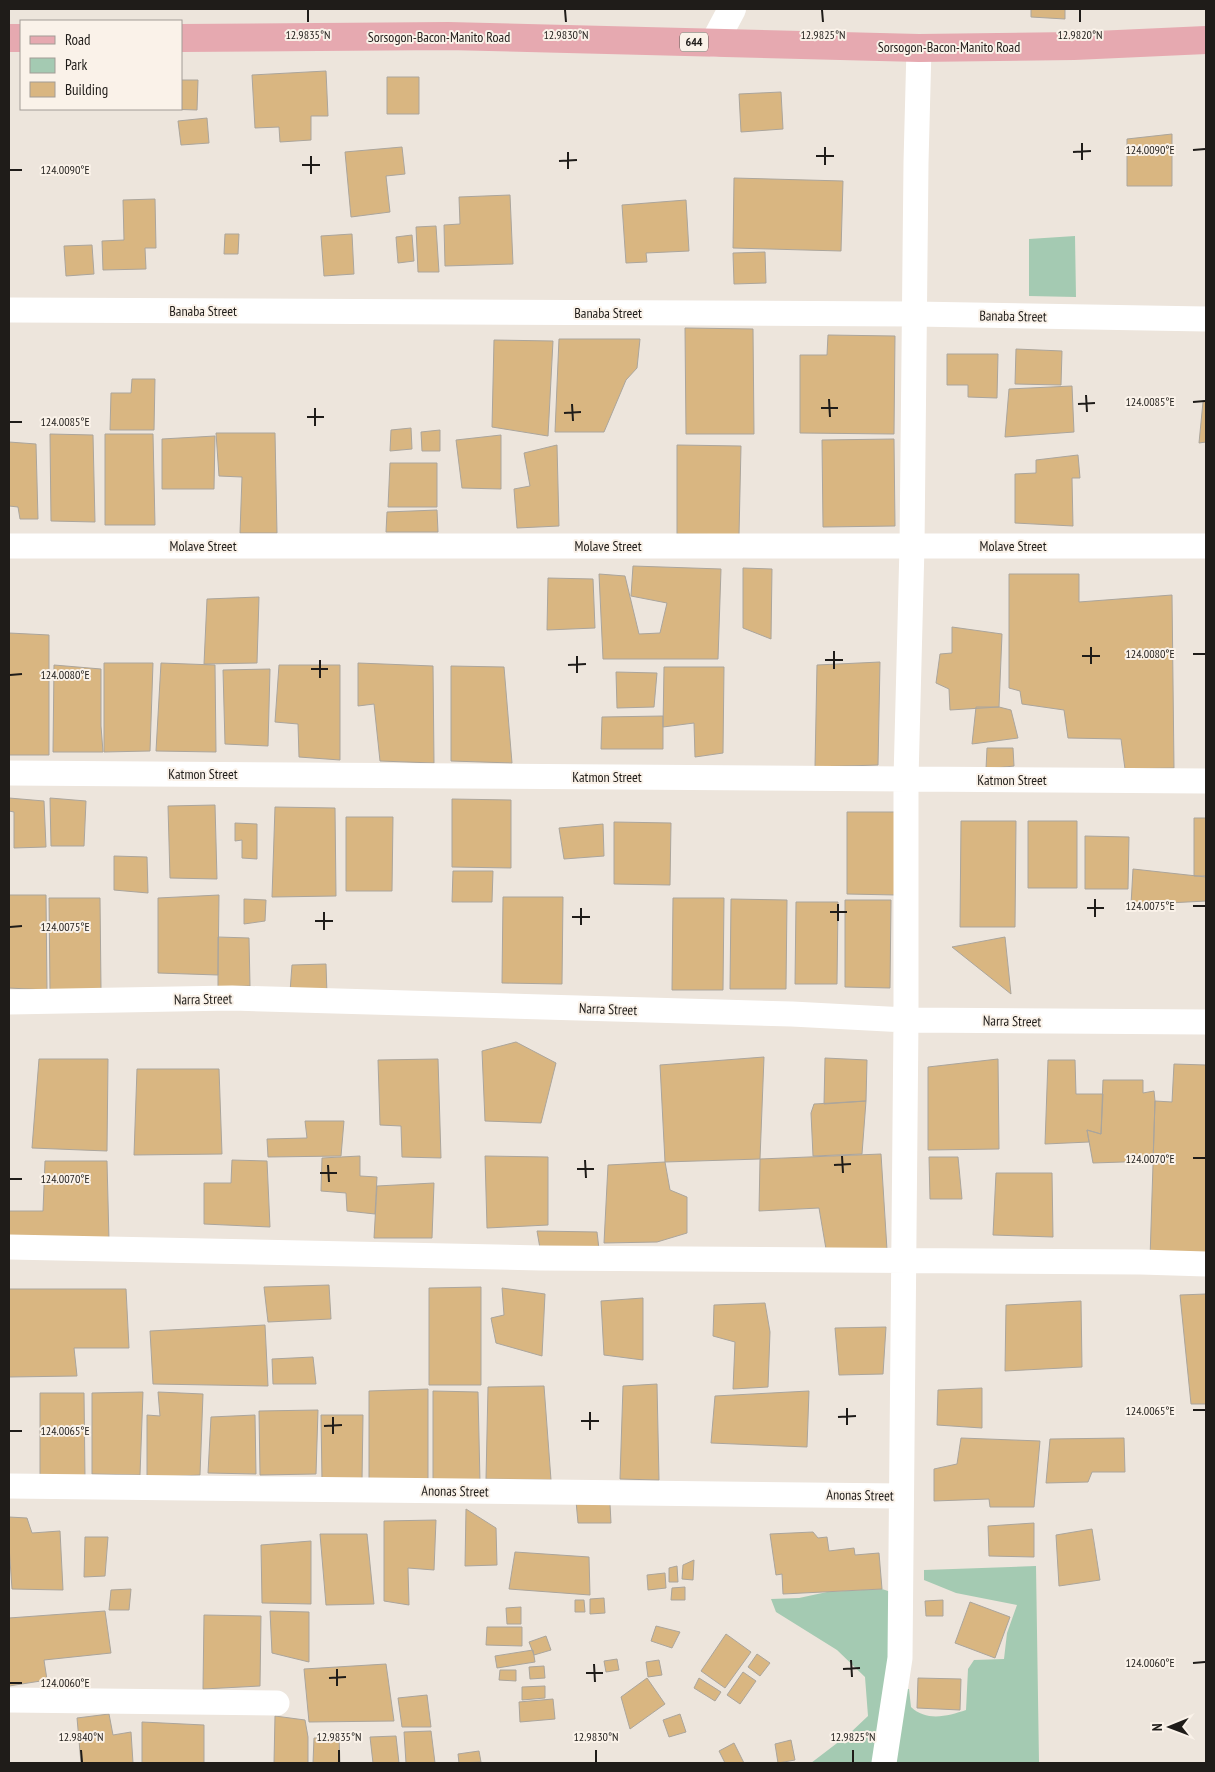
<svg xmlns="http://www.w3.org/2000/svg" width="1215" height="1772" viewBox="0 0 1215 1772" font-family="'PT Sans Narrow',sans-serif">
<rect width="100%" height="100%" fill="#ede5dc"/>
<!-- green -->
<path fill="#a4cab2" d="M1075 236 1076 297 1029 296V239Z
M1036 1566 1039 1763H811L849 1734 868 1716 865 1677 837 1650 776 1612 771 1599 799 1598 827 1592 882 1589 894 1593 893 1690 909 1689 911 1707C927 1722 948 1716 966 1710L968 1669 974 1660 1004 1659 1007 1633 1017 1605 956 1593 924 1580V1570Z"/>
<!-- building -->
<path fill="#d9b681" stroke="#aba59c" d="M1031 9H1065V19L1031 17Z
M326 71 328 116H311V140L280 142 279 127 255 128 252 75Z
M387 77H419V114H387Z
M181 80H198L197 110 166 109H181Z
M781 92 783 129 741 132 739 94Z
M207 118 209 143 181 145 178 121Z
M1172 134V186H1127V139Z
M402 147 405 174 386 176 390 212 351 217 345 152Z
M734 178 843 181 841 251 733 248Z
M510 195 513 264 445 266 444 225 460 224 459 197Z
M155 199 156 248H145L146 269 103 270 102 241 124 240 123 200Z
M686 200 689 251 646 253 647 262 626 263 622 205Z
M436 226 439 272H418L416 227Z
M225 234H239L238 254H224Z
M352 234 354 274 324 276 321 236Z
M412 235 414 261 398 263 396 237Z
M92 245 94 274 66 276 64 246Z
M765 252 766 283 734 284 733 253Z
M685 328 753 329 754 434H686Z
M828 335 895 336 894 434 800 433V355H827Z
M559 339H640L637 368 626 380 604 432H555Z
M494 340 553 341 548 436 492 427Z
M1016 349 1062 351 1061 385 1015 384Z
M947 354H998L997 398 968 397V385H947Z
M132 379H155L154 430H110L111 393H131Z
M1072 386 1074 432 1005 437 1009 389Z
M1206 401V442L1199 443 1203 402Z
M411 428 412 449 390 451 391 430Z
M440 430V451H422L421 432Z
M216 433H275L277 533H240L242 477 219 476Z
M50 434 93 435 95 522 51 521Z
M105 434H153L155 525H105Z
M501 435V489L462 488 456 440Z
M215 436 214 489H162V439Z
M894 439 895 526 823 527 822 440Z
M9 442 36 444 38 519H20L18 507 9 506Z
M557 445 559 526 517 528 514 489 530 486 524 453Z
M677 445 741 446 739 535 677 534Z
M1078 455 1080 478H1072L1073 526 1015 523V474L1036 473V460Z
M390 463H437V507H388Z
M437 510 438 532H386L387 512Z
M633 566 721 569 718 659H603L599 574 625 576 639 634 660 633 667 603 631 596Z
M743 568 772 569 771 639 743 628Z
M1009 574H1079V602L1172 595 1174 768 1125 769 1121 739 1068 738 1064 710 1022 704 1020 691 1009 688Z
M548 578 593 579 595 628 547 630Z
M259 597 257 663 204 664 207 599Z
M952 627 1002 634 999 707 950 710 949 689 936 683 940 654 952 653Z
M9 633 49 635V755H9Z
M880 662 878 765 815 767 817 665Z
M104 663H153L150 751 104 752Z
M161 663 215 665 216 752 156 751Z
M358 663 433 666 434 763 380 761 374 704 358 706Z
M54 665 101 669V726L103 752H53Z
M279 665H340V760L299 757 298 724 275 722Z
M451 666 504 667 512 763 451 761Z
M664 667H724L723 753 695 757 694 723 663 727Z
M270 669 268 746 225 744 223 670Z
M616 672 657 673 654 707 617 708Z
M976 707H999L1011 710 1018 738 972 744Z
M663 716V749H601L602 717Z
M987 748H1013L1014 766 986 769Z
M9 798 44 801 46 847 14 848V812L9 811Z
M50 798 86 801 84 846H51Z
M452 799 511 800V868L452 867Z
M215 805 217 879 170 878 168 806Z
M275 807 335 808 336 896 272 897Z
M847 812H897L896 895 847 894Z
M346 817H393L392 891H346Z
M1194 818H1206V876H1194Z
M961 821H1016L1015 927H960Z
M1028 821H1077V888H1028Z
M614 822 671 823 670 885 614 884Z
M235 823 257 824V859L242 858V840L235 841Z
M603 824 604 856 564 859 559 828Z
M1085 836 1129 837 1128 889H1085Z
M114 856 147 857 148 893 114 890Z
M1133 869 1206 877V901L1131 905Z
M453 871H493L492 902H452Z
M9 895H46L47 990 9 988Z
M219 895 218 975 158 973V898Z
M503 897H563L562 984 502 983Z
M49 898H100L101 989 50 990Z
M673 898H724L723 990H672Z
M244 899 266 900 265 921 244 924Z
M731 899 787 900 786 989H730Z
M845 900H891L890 988 845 987Z
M796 902H838L837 984H795Z
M218 937 249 938 250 986 218 987Z
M1005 937 1011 994 952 947Z
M326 964 327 995 290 992 292 965Z
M516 1042 556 1063 541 1123 485 1121 482 1051Z
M764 1057 760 1159 665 1162 660 1065Z
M825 1058 867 1060 866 1101 824 1104Z
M39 1059H108L107 1151 32 1148Z
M438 1059 441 1158 402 1157 401 1126 380 1125 378 1060Z
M998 1059 999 1149 928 1150V1067Z
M1048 1060H1075L1076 1094H1103L1101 1134 1087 1130 1089 1142 1045 1144Z
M1174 1064 1206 1065V1259H1150L1155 1101 1172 1102Z
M137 1069H219L222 1154 134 1155Z
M1103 1080H1143V1093L1154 1091 1155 1101 1153 1161 1093 1163 1087 1130 1101 1134Z
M866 1101 862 1154 813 1156 811 1113 814 1104Z
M305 1121H344L341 1156 268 1157 267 1139 307 1138Z
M881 1154 887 1250 826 1249 819 1208 759 1211 760 1159Z
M360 1156V1176L377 1177 375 1214 347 1211 346 1193 321 1191 322 1158Z
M485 1156 548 1157V1225L487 1228Z
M929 1157H958L962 1199H930Z
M232 1160 267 1161 270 1227 204 1224V1183H231Z
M45 1161H107L109 1241 9 1238V1211H43Z
M665 1162 670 1190 687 1197V1233L657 1242 604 1243 608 1165Z
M996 1173H1052L1053 1237 993 1235Z
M434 1183 432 1238H374L377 1186Z
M537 1231 597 1232 599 1249 541 1254Z
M329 1285 331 1319 268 1322 264 1287Z
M481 1287V1385H429V1288Z
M502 1288 545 1294 542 1356 496 1343 491 1318 504 1315Z
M9 1289H126L129 1348H74L77 1376 9 1377Z
M1206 1294V1404H1191L1180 1295Z
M643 1298V1360L604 1355 601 1301Z
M1081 1301 1082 1367 1005 1371 1006 1305Z
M765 1303 770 1332 768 1387 733 1389 735 1342 713 1336 714 1305Z
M265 1325 268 1386 153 1384 150 1331Z
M886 1327 883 1374 839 1375 835 1328Z
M313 1357 316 1384H273L272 1359Z
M657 1384 659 1480 620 1479 623 1386Z
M544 1386 551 1480 486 1479 488 1387Z
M982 1388V1428L937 1425 938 1390Z
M428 1389V1485L369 1482V1391Z
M433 1391 478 1392 480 1483H433Z
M809 1391 807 1447 711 1443 715 1396Z
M143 1392 140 1475 92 1474V1393Z
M158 1392 203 1394 200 1475 147 1478V1415L160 1416Z
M40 1393H84L85 1477 40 1475Z
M318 1410 316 1474 260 1475 259 1411Z
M255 1415 256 1474 208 1473 211 1417Z
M321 1415H363L362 1481H322Z
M961 1438 1040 1441 1034 1507H990L989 1499 934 1501V1469L957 1464Z
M1124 1438 1125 1472H1092L1088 1482 1046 1483 1050 1439Z
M576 1501 610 1504 611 1523H578Z
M466 1509 496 1528 497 1565 465 1566Z
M9 1517 27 1518 32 1533 60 1531 63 1590 12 1589 9 1546Z
M436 1520 434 1570 408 1568 409 1605 384 1601V1521Z
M1034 1523V1557L989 1556 988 1526Z
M1092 1529 1100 1580 1059 1586 1056 1535Z
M813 1532 818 1538 827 1537 829 1551 854 1548 855 1555 879 1553 882 1589 783 1594 782 1574 776 1575 770 1534Z
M320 1534H367L374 1604 326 1605Z
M85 1537H108L105 1576 84 1577Z
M311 1541V1604L262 1603 261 1545Z
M515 1552 589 1557 590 1595 509 1589Z
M694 1560 693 1580 682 1579 683 1565Z
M677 1566 678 1582H669V1568Z
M665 1573 666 1588 648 1590 647 1575Z
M685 1587V1600H671L672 1588Z
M131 1589 129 1610H109L111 1590Z
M604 1598 605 1613 590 1614V1599Z
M575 1600H584L585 1612H575Z
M943 1600V1616H926L925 1601Z
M970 1602 1010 1617 995 1658 955 1643Z
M521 1607V1624H507L506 1608Z
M105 1611 111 1653 44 1660 47 1680 9 1686V1618Z
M270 1611 309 1612V1662L272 1653Z
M204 1615 261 1616 260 1686 203 1689Z
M656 1626 680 1632 672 1648 651 1641Z
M487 1627H522V1646L486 1645Z
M726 1634 751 1652 725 1688 701 1671Z
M546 1636 551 1650 534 1655 529 1642Z
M533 1650 535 1662 497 1668 495 1656Z
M757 1654 770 1663 760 1676 748 1667Z
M617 1659 619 1670 606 1672 604 1661Z
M659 1660 662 1675 648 1677 646 1662Z
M386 1664 394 1721 309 1722 304 1669Z
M544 1666 545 1678 530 1679 529 1667Z
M500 1670H516V1681L499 1680Z
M743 1672 756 1681 740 1704 727 1695Z
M647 1678 665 1704 630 1729 621 1697Z
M699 1678 721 1692 715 1701 694 1688Z
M918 1678 961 1679 960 1710 917 1708Z
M545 1686V1698L522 1700V1687Z
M427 1695 431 1727H402L398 1698Z
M553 1699 555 1719 520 1722 519 1702Z
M109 1714 113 1735 131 1732 133 1763H81L77 1718Z
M680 1714 686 1732 669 1737 663 1720Z
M275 1716 305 1720 308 1737V1763H274Z
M142 1722 204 1725V1763H142Z
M431 1731 435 1763H406L404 1732Z
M396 1736 399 1763H373L370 1737Z
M314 1738H339L340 1763H313Z
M791 1740 795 1760 778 1763 775 1744Z
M734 1743 744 1763H725L719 1751Z
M479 1751 481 1762 459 1763 458 1754Z"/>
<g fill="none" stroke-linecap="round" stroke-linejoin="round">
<!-- minor -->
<path stroke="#fff" stroke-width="25" d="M9 310 914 314 1206 319
M9 546H1206
M9 773 1206 781
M9 1002 232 998 792 1014 906 1020 1206 1022
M9 1247 541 1258 1141 1262 1206 1264
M9 1486 901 1496
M9 1700 277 1703
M884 1763 900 1658 906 1020V779L912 546 916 163 919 48"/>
<!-- tertiary -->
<path stroke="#fff" stroke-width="28" d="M714 43 732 9"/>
<!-- primary -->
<path stroke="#e6a9b0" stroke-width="28" d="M9 38H21
M181 38 448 36 919 48 1074 46 1206 40"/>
</g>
<!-- ticks -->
<path fill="none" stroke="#1f1c19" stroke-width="2" d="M308 10V22M565 10 566 22M822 10 823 22M1080 10V22M1082 143V160M825 147V165M1193 150 1205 149M568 152V169M1073 152 1091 151M311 156V174M816 156H834M559 161 577 160M302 165H320M10 170H22M1086 395 1087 412M829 399 830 417M1193 402 1205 401M572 404 573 421M1078 404 1095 403M315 408V426M821 408H838M564 413 581 412M307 417H324M10 422H22M1091 647V664M834 651V669M1193 654H1205M577 656V673M1082 656H1100M320 660V678M825 660H843M568 665 586 664M311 669H328M10 675 22 674M1095 899V917M838 904V921M1193 906H1205M581 908V925M1087 908H1104M324 912V930M830 912H847M572 917H590M315 921H333M10 927 22 926M842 1156 843 1173M1193 1158H1205M585 1160 586 1178M328 1165 329 1182M834 1165 851 1164M577 1169H594M320 1173H337M10 1179H22M847 1408V1425M1193 1410H1205M590 1412V1430M333 1417V1434M838 1417 856 1416M581 1421H599M324 1426 342 1425M10 1431H22M851 1660 852 1677M1193 1663 1205 1662M594 1664 595 1682M337 1669V1686M843 1669 860 1668M586 1673H603M329 1678 346 1677M10 1683H22M81 1750 82 1762M339 1750V1762M596 1750V1762M853 1750V1762"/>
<g text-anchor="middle" stroke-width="4" stroke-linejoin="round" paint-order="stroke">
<!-- shield labels -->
<rect fill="#faf2e9" stroke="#615c57" stroke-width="1" x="680" y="32.5" width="28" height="19" rx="4"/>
<g font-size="12" font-weight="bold" fill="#1f1c19">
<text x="694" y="46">644</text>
</g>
<!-- street labels -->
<g font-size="14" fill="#1f1c19" stroke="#faf2e9">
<text x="439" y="42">Sorsogon-Bacon-Manito Road</text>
<text x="949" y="52">Sorsogon-Bacon-Manito Road</text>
<text x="203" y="316">Banaba Street</text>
<text x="608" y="318">Banaba Street</text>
<text transform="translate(1013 316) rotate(1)" y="5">Banaba Street</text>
<text x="203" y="551">Molave Street</text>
<text x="608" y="551">Molave Street</text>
<text x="1013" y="551">Molave Street</text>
<text x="203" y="779">Katmon Street</text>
<text x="607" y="782">Katmon Street</text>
<text x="1012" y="785">Katmon Street</text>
<text transform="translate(203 999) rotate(-1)" y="5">Narra Street</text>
<text transform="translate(608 1009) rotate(2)" y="5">Narra Street</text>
<text transform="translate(1012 1021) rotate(1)" y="5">Narra Street</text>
<text transform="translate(455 1491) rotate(1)" y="5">Anonas Street</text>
<text transform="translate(860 1495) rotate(1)" y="5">Anonas Street</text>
</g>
</g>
<g font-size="12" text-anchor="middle" fill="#1f1c19" stroke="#faf2e9" stroke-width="4" stroke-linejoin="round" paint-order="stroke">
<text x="308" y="39">12.9835°N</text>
<text x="566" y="39">12.9830°N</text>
<text x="823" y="39">12.9825°N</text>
<text x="1080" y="39">12.9820°N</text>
<text x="1150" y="154">124.0090°E</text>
<text x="65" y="174">124.0090°E</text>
<text x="1150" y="406">124.0085°E</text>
<text x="65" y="426">124.0085°E</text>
<text x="1150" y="658">124.0080°E</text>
<text x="65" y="679">124.0080°E</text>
<text x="1150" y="910">124.0075°E</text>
<text x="65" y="931">124.0075°E</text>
<text x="1150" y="1163">124.0070°E</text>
<text x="65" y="1183">124.0070°E</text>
<text x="1150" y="1415">124.0065°E</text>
<text x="65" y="1435">124.0065°E</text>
<text x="1150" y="1667">124.0060°E</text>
<text x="65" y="1687">124.0060°E</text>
<text x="81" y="1741">12.9840°N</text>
<text x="339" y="1741">12.9835°N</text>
<text x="596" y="1741">12.9830°N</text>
<text x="853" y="1741">12.9825°N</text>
</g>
<!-- border -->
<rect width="1215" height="1772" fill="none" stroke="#1f1c19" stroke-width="20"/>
<!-- legend -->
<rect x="20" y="20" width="162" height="90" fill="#faf2e9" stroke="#a29c96"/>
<rect x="30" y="36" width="25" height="8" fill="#e6a9b0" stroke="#a29c96"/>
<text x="65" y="45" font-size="15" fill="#1f1c19">Road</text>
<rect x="30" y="58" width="25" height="15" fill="#a4cab2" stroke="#a29c96"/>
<text x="65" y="70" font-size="15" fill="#1f1c19">Park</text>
<rect x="30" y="82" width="25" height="15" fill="#d9b681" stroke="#a29c96"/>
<text x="65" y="95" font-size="15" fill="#1f1c19">Building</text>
<!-- north arrow -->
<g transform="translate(1170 1727) rotate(269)" stroke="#faf2e9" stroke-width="4" paint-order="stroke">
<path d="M0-4L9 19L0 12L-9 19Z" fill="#1f1c19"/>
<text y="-8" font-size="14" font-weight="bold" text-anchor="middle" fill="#1f1c19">N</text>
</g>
</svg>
